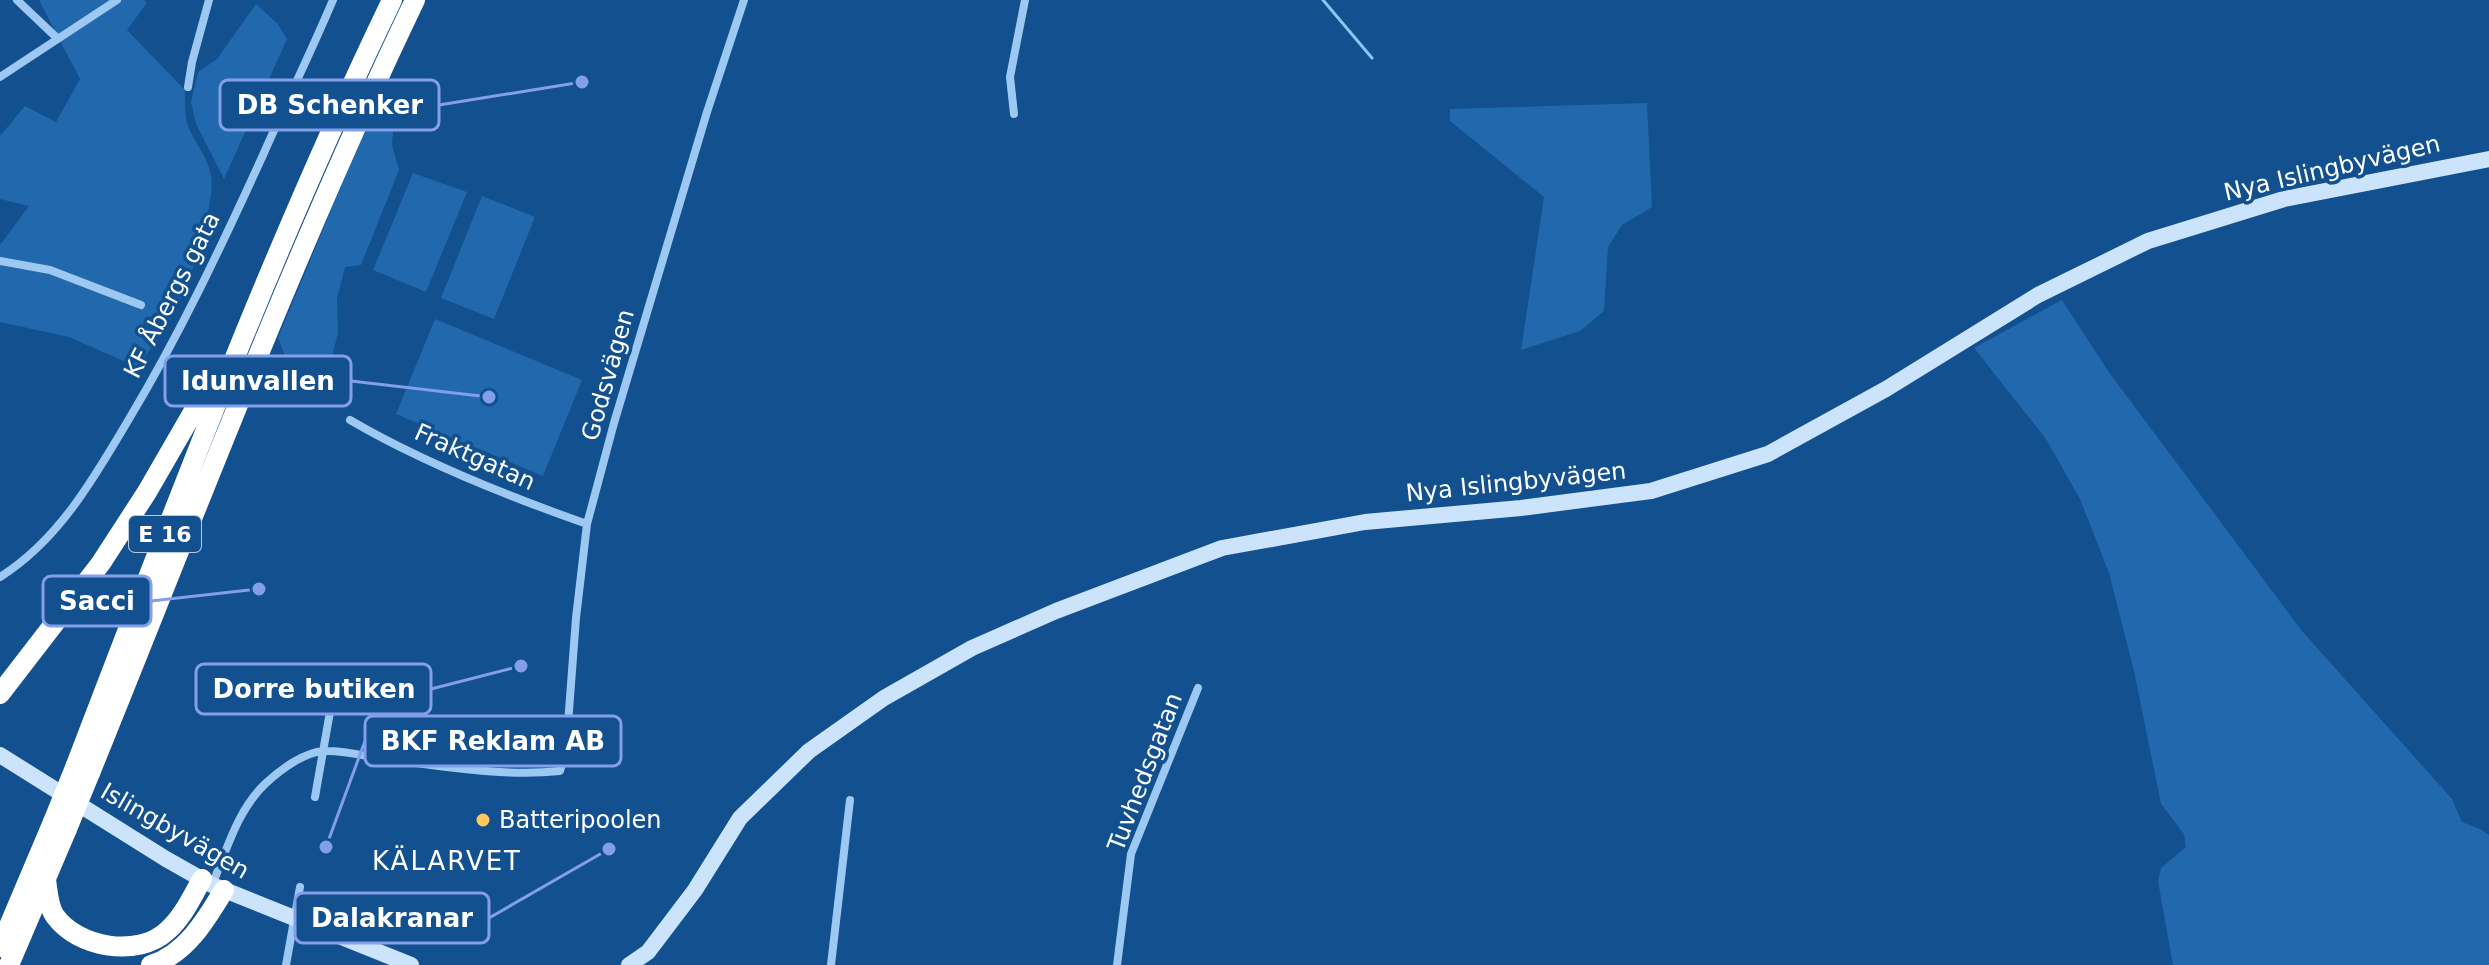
<svg xmlns="http://www.w3.org/2000/svg" width="2489" height="965" viewBox="0 0 2489 965" font-family="'DejaVu Sans',sans-serif">
<rect width="100%" height="100%" fill="#12508f"/>
<!-- green -->
<path fill="#2168ad" d="M39 0H144L147 3 127 30 185 90C185 103 184 114 188 126 195 144 208 157 211 176 216 202 189 287 175 311 165 331 150 349 137 367L69 337 0 322V245L29 206 0 199V136L25 106 56 122 80 79Z
M256 4 277 23 287 39 224 179 196 124 191 102 198 72 217 59Z
M1647 103 1652 207 1622 225 1608 247 1604 311 1580 331 1521 350 1544 197 1450 121V109Z
M378 110 393 132 392 145 399 170 361 265 345 267 337 298 338 333 328 371 289 367 278 338 356 150Z
M413 173 467 192 426 292 373 270Z
M482 196 535 217 494 319 441 298Z
M2062 300 2108 371 2302 631 2452 799 2462 822 2482 830 2489 835V965H2173L2158 881 2161 868 2186 847 2184 834 2161 804 2134 671 2109 573 2080 499 2046 439 1974 348Z
M435 319 582 380 543 476 396 414Z"/>
<g fill="none" stroke-linecap="round" stroke-linejoin="round">
<!-- stream -->
<path stroke="#8ec4f5" stroke-width="3" d="M1323 0 1372 58"/>
<!-- street -->
<path stroke="#9dc8f2" stroke-width="8" d="M17 0 57 38
M0 77 117 0
M188 87 192 62 209 0
M1014 114 1010 77 1025 0
M0 261 50 270 141 305
M350 420C420 461 510 497 587 524
M0 577C59 540 94 478 129 419 180 334 222 245 263 155 286 103 311 52 333 0
M315 797 337 672
M212 885C227 850 237 810 266 783 280 770 304 752 324 751 343 750 365 756 384 759 442 766 502 777 560 771L566 750 576 618 587 524 614 423 707 112 744 0
M286 965 300 887
M831 965 850 800
M1117 965 1131 854 1198 688"/>
<!-- secondary -->
<path stroke="#cce3fc" stroke-width="16" d="M0 755 166 859 212 885 411 965
M629 965 648 952 695 890 740 818 809 751 884 698 972 648 1056 611 1222 548 1365 522 1521 508 1651 491 1768 454 1886 389 2038 295 2148 241 2284 199 2489 159"/>
<!-- highway -->
<path stroke="#fff" stroke-width="20" d="M0 694 101 563 147 492 218 369
M76 765C175 507 272 249 392 0
M90 773C195 514 294 252 415 0
M46 880C48 892 48 906 55 916 78 948 138 958 167 931 183 917 192 897 202 879
M0 947 53 822
M9 965 67 829
M151 965C186 954 206 920 224 890"/>
<!-- highway-bridge -->
<path stroke="#fff" stroke-width="20" d="M53 822 76 765
M67 829 90 773"/>
</g>
<!-- markers -->
<circle fill="#ffc75e" stroke="#12508f" stroke-width="3" cx="483" cy="820" r="8"/>
<g text-anchor="middle" stroke-width="7" stroke-linejoin="round" paint-order="stroke">
<!-- shield labels -->
<rect fill="#12508f" stroke="#b8cadd" stroke-width="2" x="129" y="516" width="72" height="36" rx="6"/>
<g font-size="22" font-weight="bold" fill="#fff">
<text x="165" y="542">E 16</text>
</g>
<!-- street labels -->
<g font-size="24" fill="#fff" stroke="#12508f">
<text transform="translate(2332 168) rotate(-13)" y="8">Nya Islingbyvägen</text>
<text transform="translate(172 295) rotate(-63)" y="8">KF Åbergs gata</text>
<text transform="translate(608 375) rotate(-74)" y="8">Godsvägen</text>
<text transform="translate(475 457) rotate(24)" y="8">Fraktgatan</text>
<text transform="translate(1516 482) rotate(-6)" y="8">Nya Islingbyvägen</text>
<text transform="translate(1145 772) rotate(-69)" y="8">Tuvhedsgatan</text>
<text transform="translate(175 831) rotate(30)" y="8">Islingbyvägen</text>
</g>
<!-- poi labels -->
<g font-size="24" fill="#fff" stroke="#12508f" text-anchor="start">
<text x="499" y="828">Batteripoolen</text>
</g>
<!-- neighbourhood labels -->
<g font-size="26" letter-spacing="2" fill="#fff" stroke="#12508f">
<text x="447" y="870">KÄLARVET</text>
</g>
</g>
<!-- callouts -->
<path fill="none" stroke="#839eea" stroke-width="3" d="M582 82L439 105M489 397L351 381M259 589L151 601M521 666L431 689M326 847L365 741M609 849L489 918"/>
<g fill="#839eea" stroke="#12508f" stroke-width="3">
<circle cx="582" cy="82" r="8"/>
<circle cx="489" cy="397" r="8"/>
<circle cx="259" cy="589" r="8"/>
<circle cx="521" cy="666" r="8"/>
<circle cx="326" cy="847" r="8"/>
<circle cx="609" cy="849" r="8"/>
</g>
<g fill="#12508f" stroke="#839eea" stroke-width="3">
<rect x="220" y="80" width="219" height="50" rx="8"/>
<rect x="165" y="356" width="186" height="50" rx="8"/>
<rect x="43" y="576" width="108" height="50" rx="8"/>
<rect x="196" y="664" width="235" height="50" rx="8"/>
<rect x="365" y="716" width="256" height="50" rx="8"/>
<rect x="295" y="893" width="194" height="50" rx="8"/>
</g>
<g font-size="26" text-anchor="middle" font-weight="bold" fill="#fff">
<text x="330" y="114">DB Schenker</text>
<text x="258" y="390">Idunvallen</text>
<text x="97" y="610">Sacci</text>
<text x="314" y="698">Dorre butiken</text>
<text x="493" y="750">BKF Reklam AB</text>
<text x="392" y="927">Dalakranar</text>
</g>
</svg>
